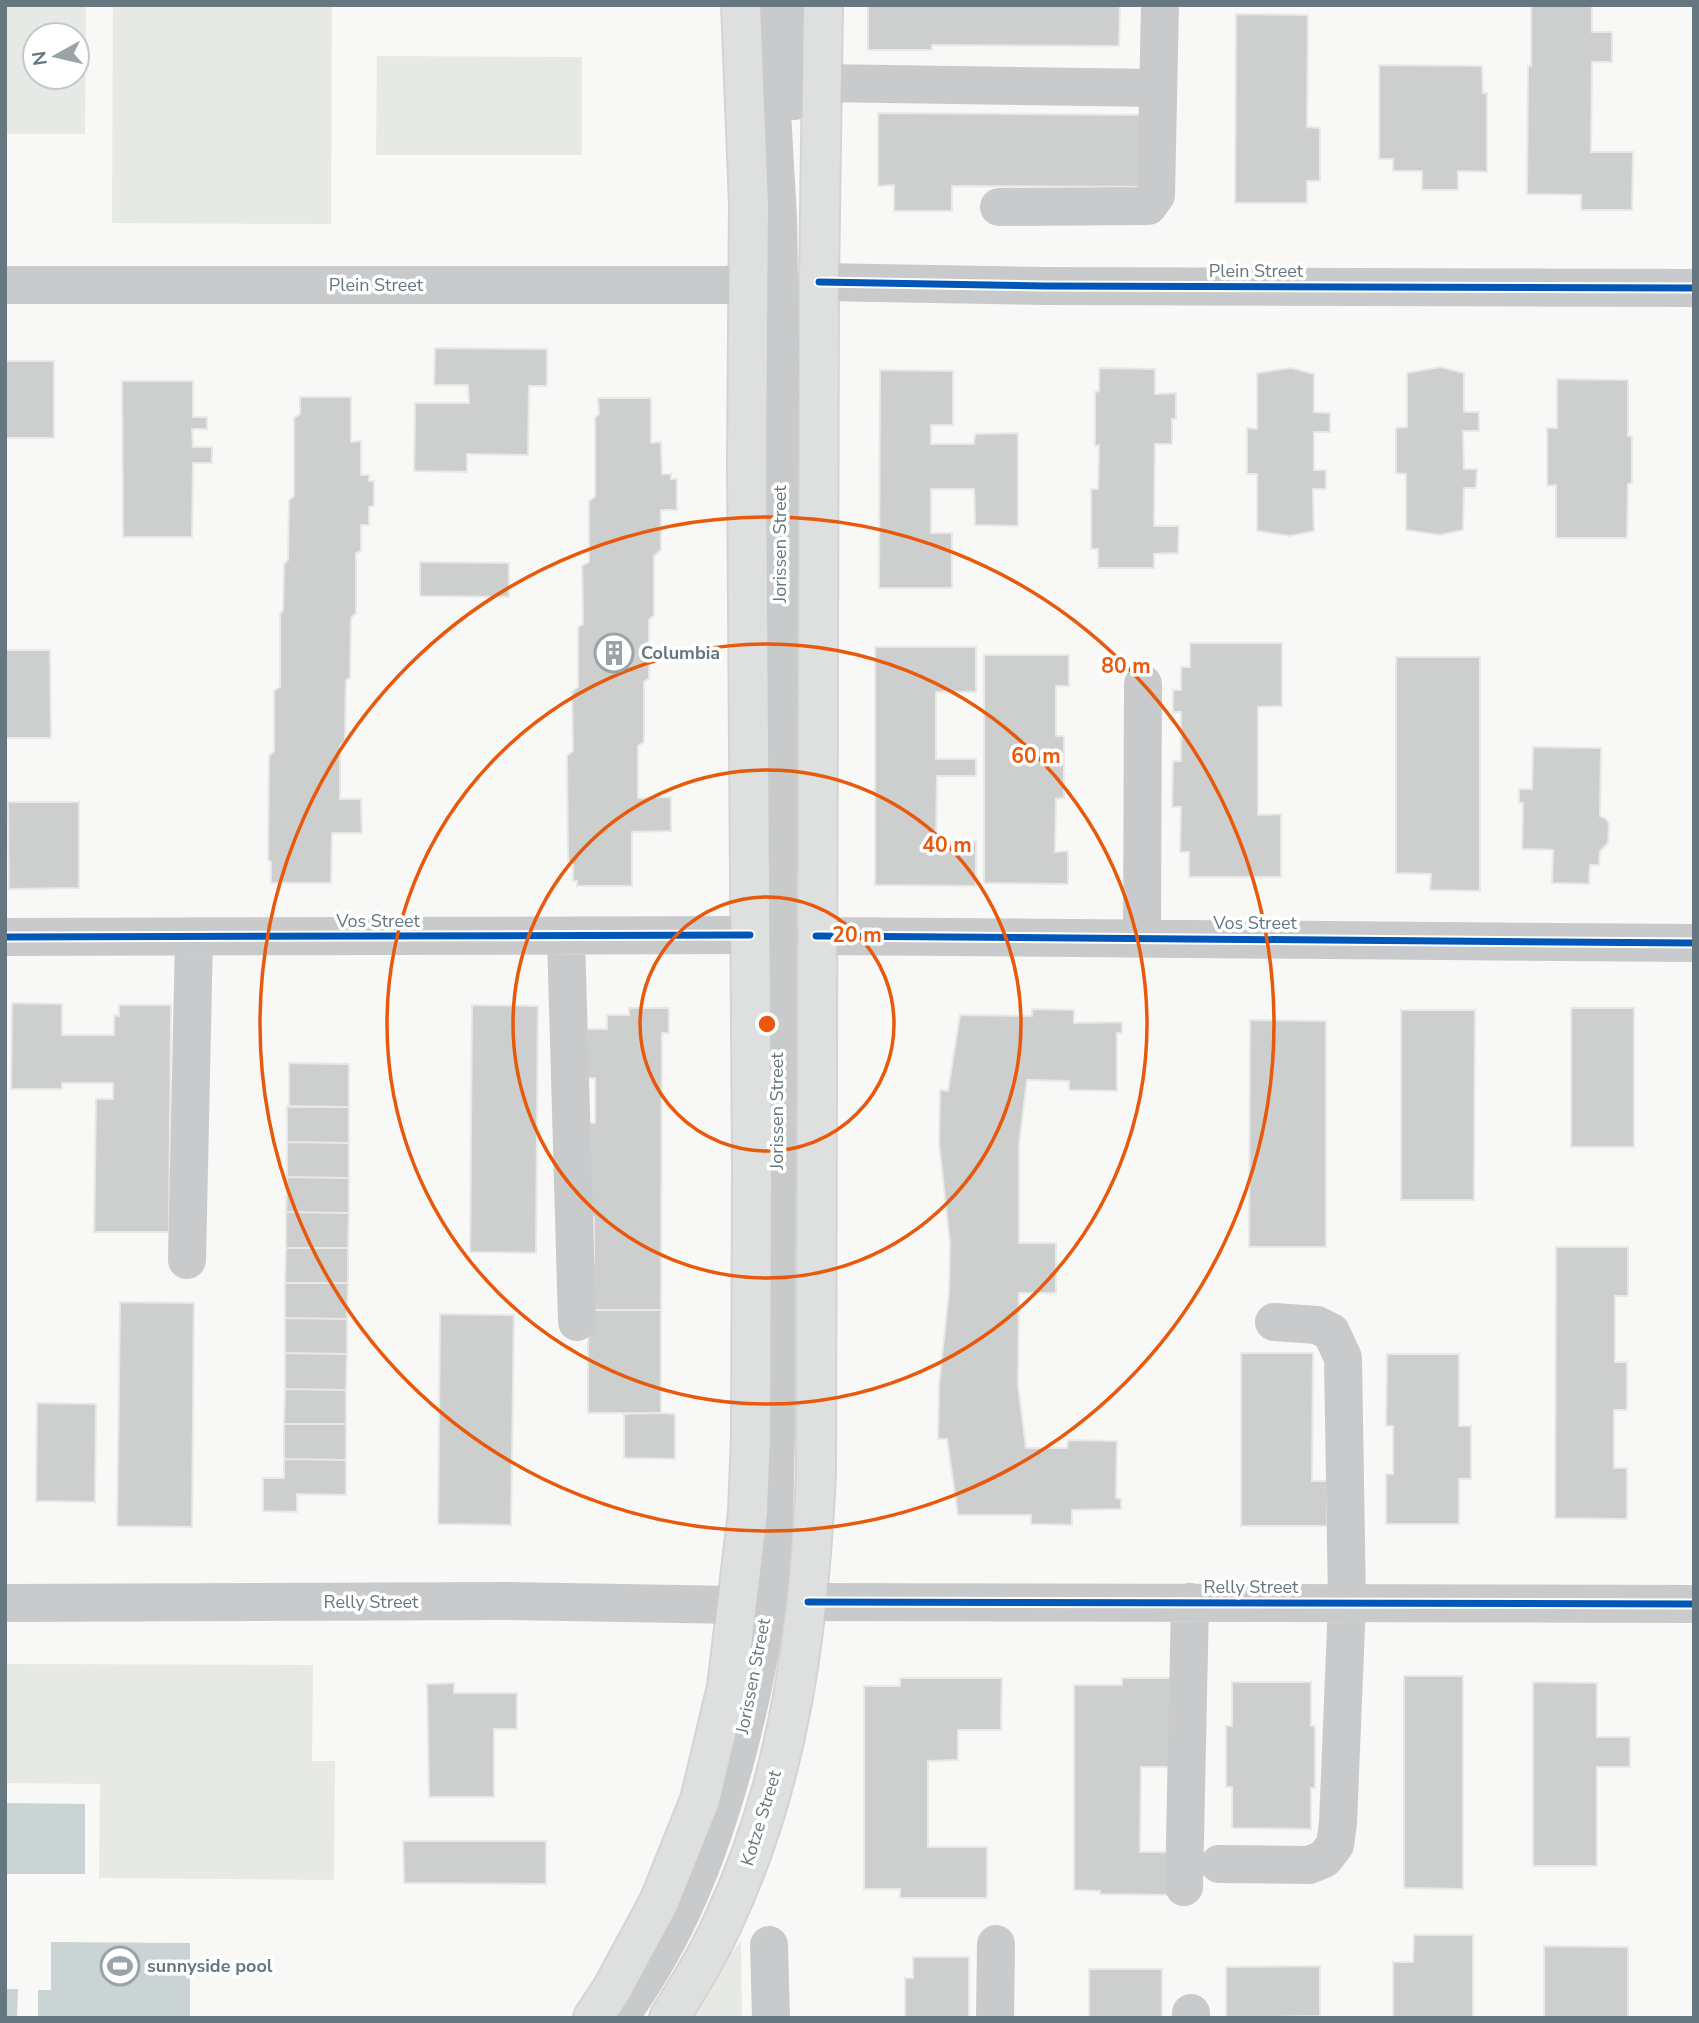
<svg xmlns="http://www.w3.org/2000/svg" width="1699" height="2023" viewBox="0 0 1699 2023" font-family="'Nunito Sans',sans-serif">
<rect width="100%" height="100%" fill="#f8f8f7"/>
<!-- green -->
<path fill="#e7e9e5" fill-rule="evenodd" d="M5 5H86L85 134H5ZM35 35H77V77H35Z
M113 5H332L331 224 112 223Z
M377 56 582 57V155H376Z
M5 1664 313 1665 312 1761H335L334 1880 99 1878 100 1784 5 1783Z
M741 1941 742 2018H680Z"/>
<!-- water -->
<path fill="#cad4d5" d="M5 1803 85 1804V1874H5Z
M51 1942 190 1943V2018H38V1990H51Z
M5 1989H18L17 2018H5Z"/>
<!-- building -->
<path fill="#cdcfcf" stroke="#e8e8e6" stroke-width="2" d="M868 5H1120L1119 46 932 45V50H868Z
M1531 5H1592V32H1612V62H1592L1591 152H1633L1632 210H1581V195L1527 194 1528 66H1531Z
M1236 14 1308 15 1307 127 1320 128V181H1307V203H1235Z
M1379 65 1482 66 1483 93H1487V172L1458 171V190H1422V171H1393V159H1379Z
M878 113 1150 115V187L952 186V211H894V185L878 186Z
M435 348 547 349V386H529L528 455 467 454V472L414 471 415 403H469L468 385H434Z
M5 361H54V438H5Z
M1440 367 1464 373V412H1479V431H1463L1464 469H1477L1476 488H1464L1463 530 1440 535 1406 530V474L1396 473V428L1407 427V373Z
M1099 368 1155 369V394L1176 393V419H1172V444H1155L1154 526H1179L1178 553 1154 554V568H1098V549H1091V489H1098L1099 445 1095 446V392L1099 391Z
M1291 368 1314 374V412L1330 413V432H1314V470H1326V489H1313L1314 531 1290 536 1257 531V474H1247V428L1257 429V373Z
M880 370 953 371V425H931V444H974L975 434 1018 433V526L975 525 974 489H931V533H952V588H879Z
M1557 379 1628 380V436H1632V483L1628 484 1627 538H1556V485L1547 486V428H1557Z
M122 381H193V417H207V429H192L193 447H212V463H193L192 537H123Z
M300 397H351V442L361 441V475H369V481H374V506L369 507V525H361V551L356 553V613L351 618 350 678 346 680 345 741 340 746V799H361L362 833H332L331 883H271V862L268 860 269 756 274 751V691L280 687V614L283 610 284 564 288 560 289 500 294 496V418L300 414Z
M598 398H651V443L661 442 662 474H671V479H677V510H661V550L654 556V615L649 620V678L644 682V742L638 746V798L671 797V831L632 832V886H577V881H573V864L568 860 567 756 573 751 572 692 578 687V627L583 624 582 566 589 562V501L595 497V418L599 414Z
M420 562 509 563V597L420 596Z
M1190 643H1282V706L1258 707V815L1281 814V877H1189V852H1180L1181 807H1172L1173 761H1181V712H1173V690H1181V667H1190Z
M875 647H976V692H936V759H976V776H937L936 841H976V886L875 885Z
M5 650H50L51 738H5Z
M984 655H1069V686H1056V736H1064V798L1056 799 1055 852 1068 851V884L984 883Z
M1396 657H1480V891L1430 890 1431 874 1396 873Z
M1533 747 1601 748 1600 816 1605 818 1609 823 1608 843 1600 851 1599 865H1590L1589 884 1552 883 1553 850 1522 849 1523 803H1519V789H1532Z
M8 802H79V888L9 889Z
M12 1003 62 1004V1035H114V1015L119 1016V1005H171L169 1232H94L96 1099H113V1083H62V1089H11Z
M472 1005 538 1006 536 1253 470 1252Z
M629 1008H669V1033H662L661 1310H588L594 1261V1217L587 1216V1123H595V1078H587V1029H607V1015H629Z
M1571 1008H1634V1147H1571Z
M1032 1009 1074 1010V1023L1122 1022V1033H1117V1091L1069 1090V1081L1027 1080 1019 1144V1243H1056V1293H1019L1018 1385 1026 1448H1067L1068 1440 1117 1441 1116 1498 1121 1499V1509L1072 1510V1525L1031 1524V1515H958L947 1439H938L939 1385 949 1292 950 1243 939 1143 940 1090 948 1091 960 1015 1032 1016Z
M1401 1010H1475L1474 1200H1401Z
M1250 1020 1326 1021V1247H1249Z
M289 1063 349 1064V1107H289Z
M287 1106 349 1107V1143L287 1142Z
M287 1142 349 1143V1178L287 1177Z
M287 1177 349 1178V1213L286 1212Z
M286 1212 349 1213 348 1248H286Z
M1556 1247H1628V1296H1615V1362H1627V1410H1614V1468H1627V1519L1555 1518Z
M286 1248H348V1283H285Z
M285 1283H348L347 1319 285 1318Z
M120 1302 194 1303 192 1527 117 1526Z
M588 1310H661V1413H588Z
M440 1314 514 1315 511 1525 438 1524Z
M285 1318 347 1319V1354L285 1353Z
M285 1353 347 1354 346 1390 285 1389Z
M1241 1353H1313L1312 1481H1327V1526H1241Z
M1387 1354H1459V1426H1471V1479H1459V1524H1386V1474H1393V1426H1386Z
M285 1389 346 1390V1424H284Z
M37 1403 96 1404 95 1502 36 1501Z
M661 1413 675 1414V1459L624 1458V1414Z
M284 1424H346V1460L284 1459Z
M284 1459 346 1460V1495L297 1494V1512L263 1511V1478H284Z
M1404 1676H1463V1889L1404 1888Z
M900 1678H1002L1001 1730H958V1760L928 1761V1847H987V1898H900V1889H864V1686H900Z
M1122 1678H1173L1172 1767H1141L1140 1852H1168V1895L1100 1894V1891L1074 1890V1685H1122Z
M1232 1682H1311V1726H1315V1788H1311V1829L1232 1828V1787H1226V1726H1232Z
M1533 1682 1597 1683V1737H1630V1767H1597V1866H1533Z
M454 1683V1693H517V1729H494V1797H429L427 1684Z
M403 1841H546V1884L404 1883Z
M1414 1935H1473V2018H1393V1962H1413Z
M1544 1946 1628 1947V2018H1544Z
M913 1957H969V2018H905V1978H913Z
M1320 1966V2016L1226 2018V1967Z
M1089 1969H1162V2018H1089Z"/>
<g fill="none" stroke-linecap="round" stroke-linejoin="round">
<defs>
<path id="major" d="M593 2018 612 1989 659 1902 700 1800 727 1687 748 1512 751 1435 752 1167 747 463 749 205 741 5
M669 2018C689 1986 709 1954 724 1920 790 1779 809 1627 816 1473L819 282 823 5"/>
</defs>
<!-- major casing -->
<use href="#major" stroke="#d3d4d4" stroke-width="42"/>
<!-- minor -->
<path stroke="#c9cacb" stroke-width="38" d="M822 83 1158 88
M794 101 796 5
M999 207 1148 206 1156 195 1160 5
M819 282 1045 286 1694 288
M5 285H747
M816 936 1694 943
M5 937 750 935
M566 937 577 1322
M1142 938 1143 684
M187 1260 194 937
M808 1602 1694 1604
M5 1603 505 1601 738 1605
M1219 1864 1309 1865 1324 1859 1335 1845 1338 1823 1347 1603 1343 1358 1331 1332 1317 1325 1274 1322
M1184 1887 1190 1602
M769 1945 771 2018
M619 2018C678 1937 710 1853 736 1758 748 1712 759 1665 765 1618 774 1556 775 1494 776 1432L780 333 778 218 766 5
M995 2018 996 1944
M1191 2018V2013"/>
<!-- major -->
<use href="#major" stroke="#dedfdf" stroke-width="38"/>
<defs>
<path id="cycleway" d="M819 282 1045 286 1694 288
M816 936 1694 943
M5 937 750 935
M808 1602 1694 1604"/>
</defs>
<!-- cycleway casing -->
<use href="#cycleway" stroke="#fff" stroke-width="11"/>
<!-- cycleway -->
<use href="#cycleway" stroke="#0057b8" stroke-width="7"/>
</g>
<!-- distance rings -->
<g fill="none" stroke="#e8590c" stroke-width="3.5">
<circle cx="767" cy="1024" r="127"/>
<circle cx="767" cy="1024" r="254"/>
<circle cx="767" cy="1024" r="380"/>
<circle cx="767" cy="1024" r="507"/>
</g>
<!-- icons -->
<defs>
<symbol id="building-ring" viewBox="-11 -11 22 22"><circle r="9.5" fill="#fff" stroke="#99a4a9" stroke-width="1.5"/><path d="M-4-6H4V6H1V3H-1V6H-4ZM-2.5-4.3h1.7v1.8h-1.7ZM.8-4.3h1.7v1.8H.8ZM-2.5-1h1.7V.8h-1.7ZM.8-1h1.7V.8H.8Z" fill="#99a4a9"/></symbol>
<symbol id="stadium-ring" viewBox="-11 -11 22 22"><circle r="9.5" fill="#fff" stroke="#99a4a9" stroke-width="1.5"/><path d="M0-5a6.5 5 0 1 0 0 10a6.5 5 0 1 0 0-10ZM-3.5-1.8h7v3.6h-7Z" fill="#99a4a9"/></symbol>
</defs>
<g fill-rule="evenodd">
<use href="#building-ring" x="592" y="631" width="44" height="44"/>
<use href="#stadium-ring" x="98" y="1944" width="44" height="44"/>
</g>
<g text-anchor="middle" stroke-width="7" stroke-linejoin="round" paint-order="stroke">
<!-- street labels -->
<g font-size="18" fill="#66777f" stroke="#fff">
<text x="1256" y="277">Plein Street</text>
<text x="376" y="291">Plein Street</text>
<text transform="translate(780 544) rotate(-90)" y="6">Jorissen Street</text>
<text x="378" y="927">Vos Street</text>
<text x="1255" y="929">Vos Street</text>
<text transform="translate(777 1111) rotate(-90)" y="6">Jorissen Street</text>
<text x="1251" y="1593">Relly Street</text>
<text x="371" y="1608">Relly Street</text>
<text transform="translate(753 1676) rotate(-79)" y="6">Jorissen Street</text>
<text transform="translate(761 1818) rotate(-73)" y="6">Kotze Street</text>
</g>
<!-- poi labels -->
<g font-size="18" font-weight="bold" fill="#66777f" stroke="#fff" text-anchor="start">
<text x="641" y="659">Columbia</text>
<text x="147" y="1972">sunnyside pool</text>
</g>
</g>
<circle cx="767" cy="1024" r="10" fill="#e8590c" stroke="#fff" stroke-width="3.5"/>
<g font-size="21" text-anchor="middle" font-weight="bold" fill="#e8590c" stroke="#fff" stroke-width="7" stroke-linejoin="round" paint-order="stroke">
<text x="1126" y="673">80 m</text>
<text x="1036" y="763">60 m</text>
<text x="947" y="852">40 m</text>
<text x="857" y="942">20 m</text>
</g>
<!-- border -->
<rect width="1699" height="2023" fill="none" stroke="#66777f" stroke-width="14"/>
<!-- north arrow -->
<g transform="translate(56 56) rotate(262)"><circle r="33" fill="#ffffff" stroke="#c2c9cc" stroke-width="2"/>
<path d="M0-5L12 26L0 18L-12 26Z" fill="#99a4a9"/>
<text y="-10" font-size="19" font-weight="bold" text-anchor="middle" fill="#66777f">N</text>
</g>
</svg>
